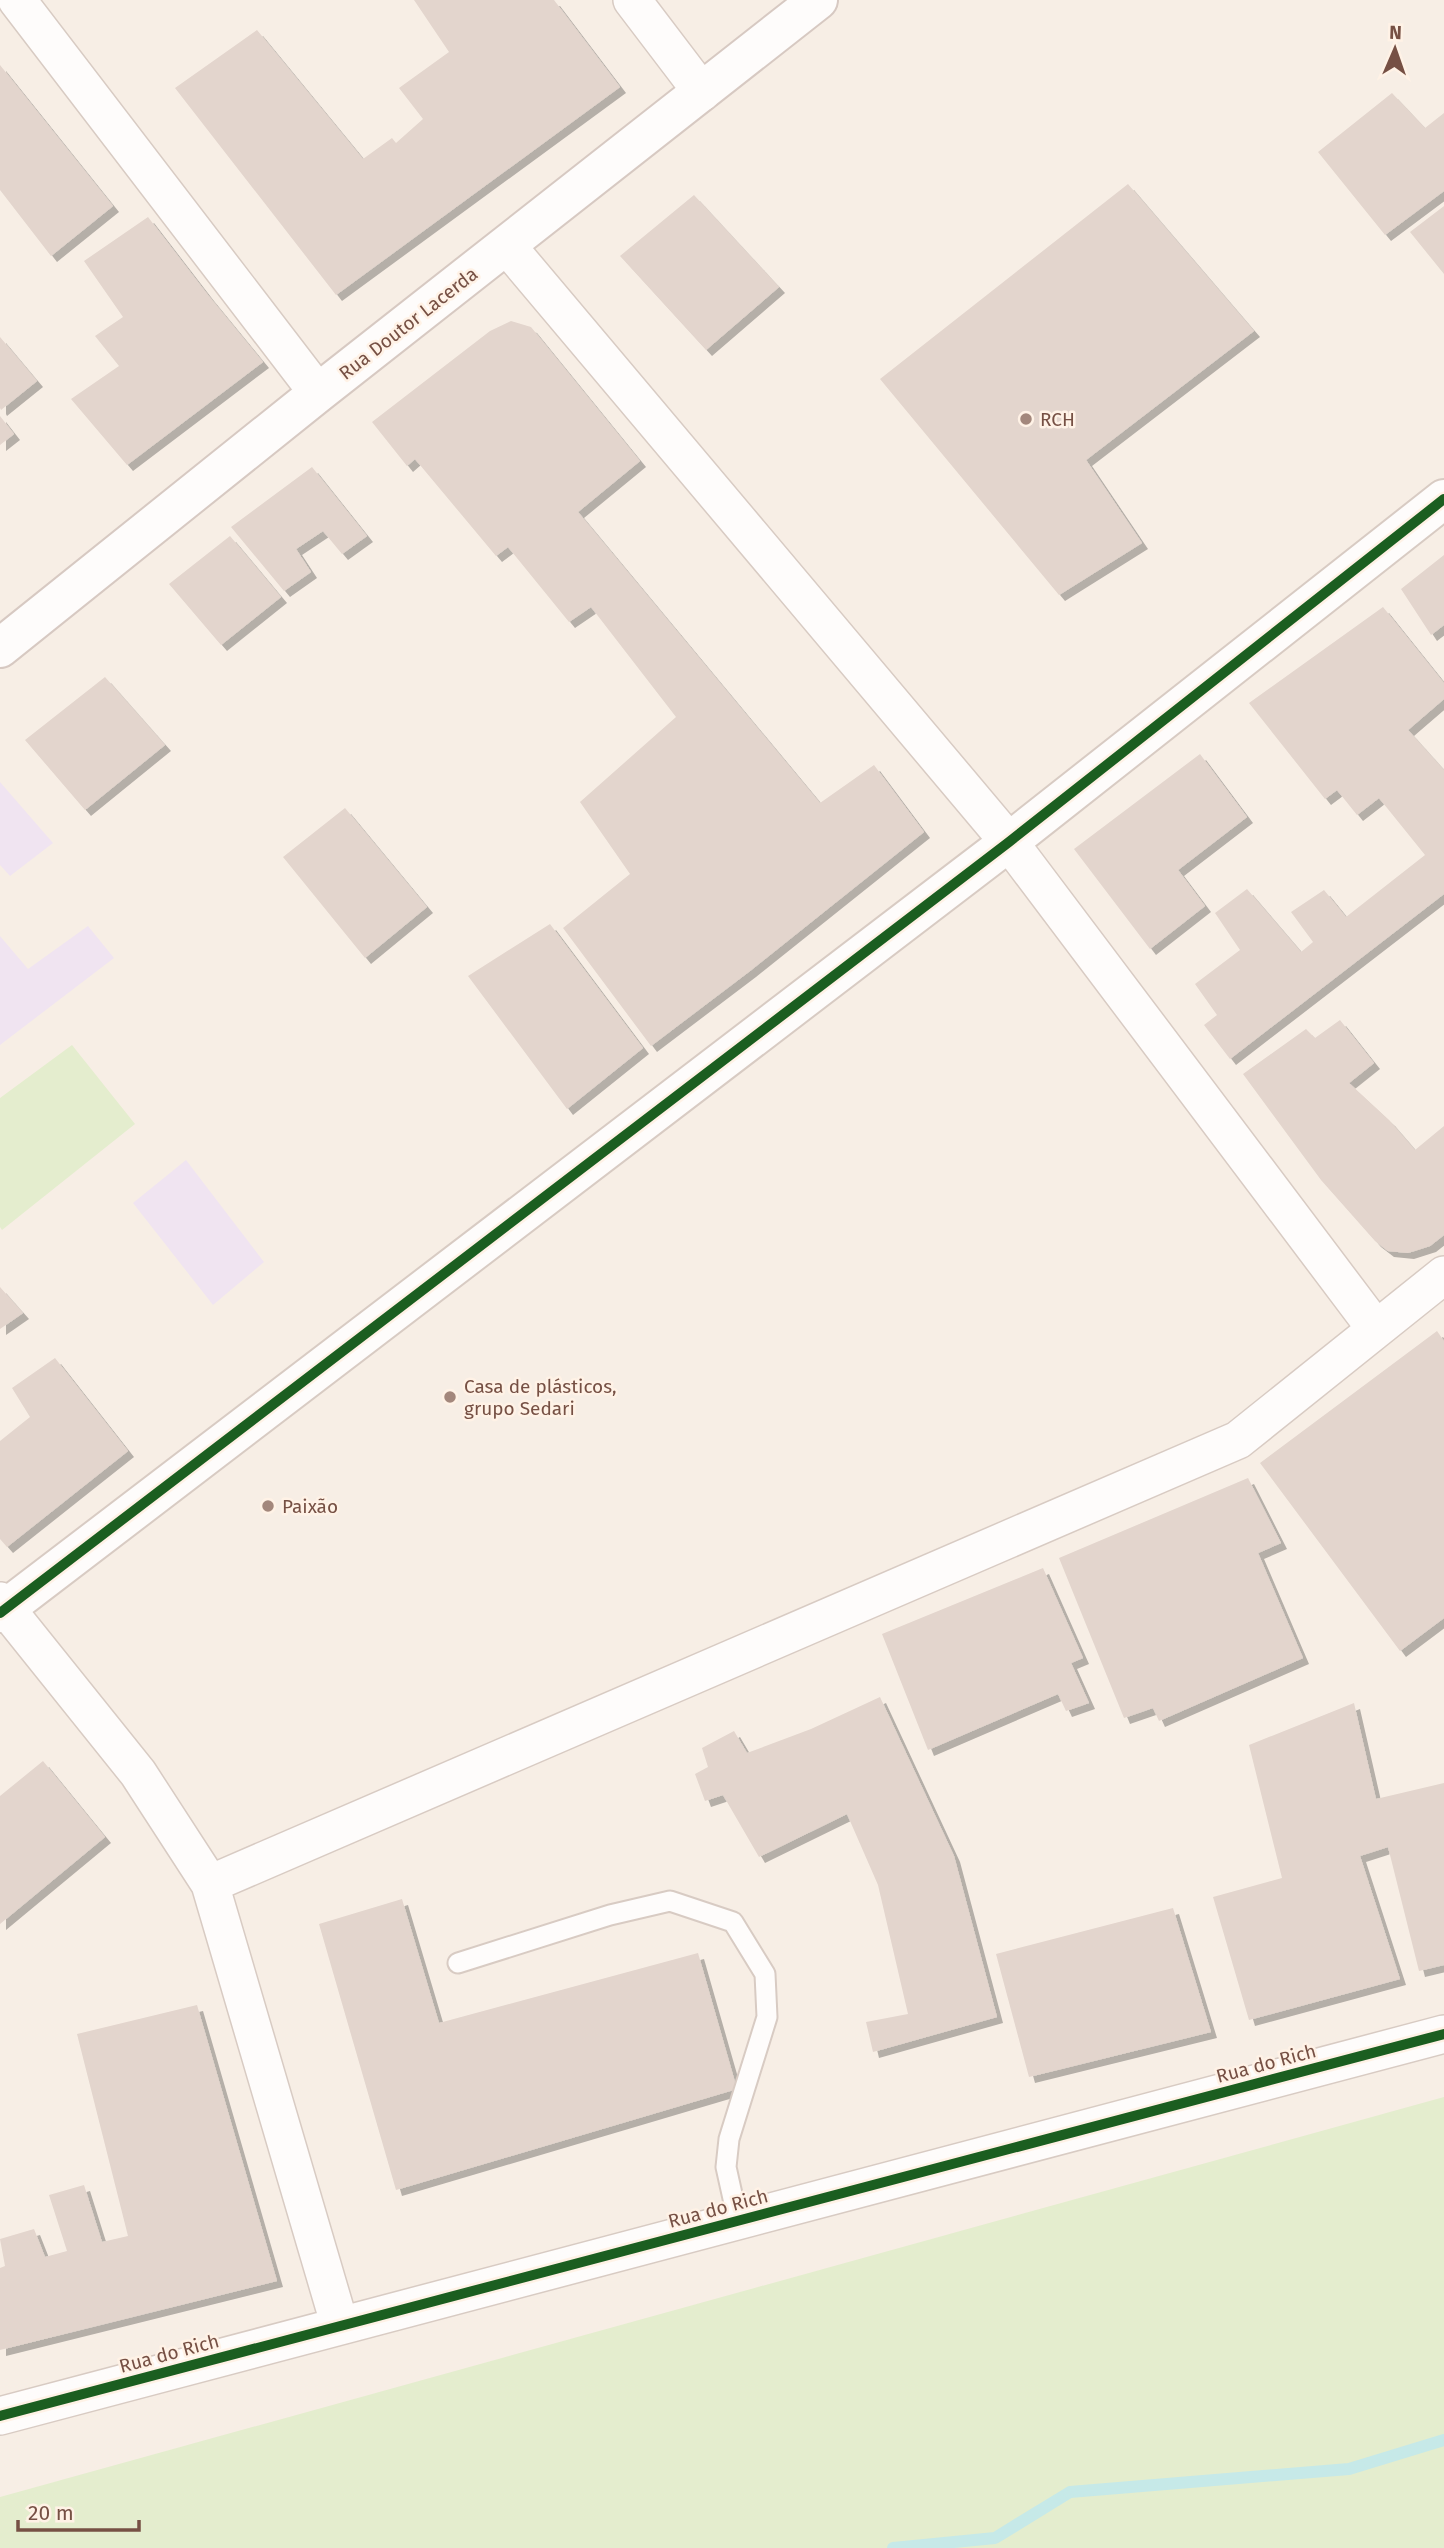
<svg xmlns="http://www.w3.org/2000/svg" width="1444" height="2548" viewBox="0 0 1444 2548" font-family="'Fira Sans',sans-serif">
<defs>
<filter id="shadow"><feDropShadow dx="6" dy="6" stdDeviation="0" flood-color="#0004"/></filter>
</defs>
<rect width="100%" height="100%" fill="#f7eee5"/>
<!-- education -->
<path fill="#f0e4f1" d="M0 782 53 843 10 876 0 865Z
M88 926 114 958 0 1045V936L28 969Z
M186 1160 264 1262 213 1305 133 1203Z"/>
<!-- green -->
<path fill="#e4edce" d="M72 1045 135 1124 2 1230 0 1227V1098Z
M1444 2097V2548H0V2497Z"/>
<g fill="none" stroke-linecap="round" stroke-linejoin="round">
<!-- stream -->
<path stroke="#c6e9e8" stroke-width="12" d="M893 2548 995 2538 1070 2492 1349 2469 1444 2440"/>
</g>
<!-- building -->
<path fill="#e3d5cd" filter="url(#shadow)" d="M414 0H554L620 87 336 295 175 88 257 30 363 159 392 138 396 143 423 119 399 88 449 52Z
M0 65 113 206 51 256 0 190Z
M1392 93 1425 128 1444 113V191L1385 235 1318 152Z
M1128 184 1254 331 1086 460 1142 543 1059 595 880 379Z
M694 195 779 287 706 350 620 256Z
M1444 206V274L1410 232Z
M148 217 208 295 263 362 127 465 71 399 119 366 95 336 123 317 84 261Z
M511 321 531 327 640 461 578 512 820 803 874 765 924 832 750 971 651 1046 563 928 630 874 580 802 676 717 591 607 569 622 508 547 496 556 415 459 407 466 372 422 490 331Z
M0 337 37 381 1 410 0 408Z
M0 416 14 434 0 445Z
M312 467 367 536 342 554 323 531 296 549 311 572 284 591 231 527Z
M230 536 281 597 221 645 169 584Z
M1444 555V625L1431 635 1401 589Z
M1383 607 1444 683V699L1408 730 1444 770V894L1230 1059 1204 1025 1217 1015 1195 984 1240 950 1215 913 1247 889 1301 952 1313 942 1291 912 1324 890 1346 917 1425 855 1379 798 1357 815 1337 790 1325 799 1249 703Z
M105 677 165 745 85 810 25 740Z
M1200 754 1247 817 1178 870 1205 906 1150 949 1074 849Z
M345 808 427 907 365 958 283 857Z
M550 924 643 1048 567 1109 468 976Z
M1340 1020 1374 1063 1349 1083 1389 1120 1415 1150 1444 1126V1235L1430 1246 1408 1253 1388 1251 1375 1241 1321 1180 1243 1074 1306 1029 1315 1038Z
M0 1287 23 1313 0 1329Z
M1437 1331 1444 1341V1618L1400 1651 1260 1463Z
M55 1358 128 1451 7 1547 0 1539V1441L30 1417 12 1388Z
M1248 1478 1281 1543 1258 1553 1303 1658 1159 1721 1153 1708 1124 1718 1059 1558Z
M1043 1568 1083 1658 1071 1663 1089 1703 1066 1711 1058 1694 928 1750 882 1634Z
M880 1697 954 1856 997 2017 873 2052 866 2022 908 2014 878 1885 847 1814 759 1857 723 1795 705 1801 695 1774 708 1767 702 1748 734 1731 747 1753 811 1729Z
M1354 1703 1376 1799 1444 1783V1965L1419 1971 1388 1847 1360 1856 1400 1979 1249 2020 1213 1897 1282 1878 1249 1745Z
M43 1761 105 1837 0 1924V1796Z
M402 1899 439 2023 698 1953 737 2089 396 2190 319 1924Z
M1173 1908 1211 2032 1029 2077 996 1954Z
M197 2005 277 2281 0 2350V2268L5 2266 0 2239 34 2229 45 2257 67 2251 49 2195 84 2185 102 2242 128 2236 77 2034Z"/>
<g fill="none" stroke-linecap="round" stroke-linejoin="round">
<defs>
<path id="service" d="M458 1963 610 1915 670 1901 733 1922 765 1974 767 2017 729 2139 726 2167 738 2221"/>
<path id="minor" d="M17 0 318 393
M632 0 702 92
M507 246 1009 842 1376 1329
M0 1601 138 1773 210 1884 340 2326
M210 1884 1238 1440 1444 1275
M0 2416 1444 2034"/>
<path id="tertiary" d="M0 1613 1009 842 1444 499"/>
<path id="secondary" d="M0 648 318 393 818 0"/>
</defs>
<!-- service casing -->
<use href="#service" stroke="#d8cbc3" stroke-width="23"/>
<!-- minor casing -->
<use href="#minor" stroke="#d8cbc3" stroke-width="40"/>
<!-- tertiary casing -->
<use href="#tertiary" stroke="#d8cbc3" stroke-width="42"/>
<!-- secondary casing -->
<use href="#secondary" stroke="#d7c9c2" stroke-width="42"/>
<!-- service -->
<use href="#service" stroke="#fefcfb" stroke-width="19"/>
<!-- minor -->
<use href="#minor" stroke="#fefcfb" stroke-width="37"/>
<!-- tertiary -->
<use href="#tertiary" stroke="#fefcfb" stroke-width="38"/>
<!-- secondary -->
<use href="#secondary" stroke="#fefcfb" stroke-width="38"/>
<defs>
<path id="cycleway" d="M0 1613 1009 842 1444 499
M0 2416 1444 2034"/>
</defs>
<!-- cycleway casing -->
<use href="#cycleway" stroke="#fff2e6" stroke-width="15"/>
<!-- cycleway -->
<use href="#cycleway" stroke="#1b5e20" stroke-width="10"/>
</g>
<!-- markers -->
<g fill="#a3877c" stroke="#fff2e6" stroke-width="2.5">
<circle cx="1026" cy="419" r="7"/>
<circle cx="450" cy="1397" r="7"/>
<circle cx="268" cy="1506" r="7"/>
</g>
<g text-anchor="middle" stroke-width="5" stroke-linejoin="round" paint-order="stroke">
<!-- street labels -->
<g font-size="19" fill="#765044" stroke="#fff2e6">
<text transform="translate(408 323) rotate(-38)" y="7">Rua Doutor Lacerda</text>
<text transform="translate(1266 2063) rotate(-15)" y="7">Rua do Rich</text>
<text transform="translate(718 2208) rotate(-15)" y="7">Rua do Rich</text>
<text transform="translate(169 2353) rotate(-15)" y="7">Rua do Rich</text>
</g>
<!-- poi labels -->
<g font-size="19" fill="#765044" stroke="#fff2e6" text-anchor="start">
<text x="1040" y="426">RCH</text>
<text x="464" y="1393">Casa de plásticos,<tspan x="464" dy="22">grupo Sedari</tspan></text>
<text x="282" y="1513">Paixão</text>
</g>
</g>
<!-- north arrow -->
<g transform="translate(1395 49) rotate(2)" stroke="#fff2e6" stroke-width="5" paint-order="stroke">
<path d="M0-5L12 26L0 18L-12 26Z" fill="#765044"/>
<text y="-10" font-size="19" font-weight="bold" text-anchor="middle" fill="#765044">N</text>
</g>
<!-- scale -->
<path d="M18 2520v10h121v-10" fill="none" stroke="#765044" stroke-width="3.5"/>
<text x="28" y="2520" font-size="21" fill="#765044" stroke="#fff2e6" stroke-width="5" paint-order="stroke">20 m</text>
</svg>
